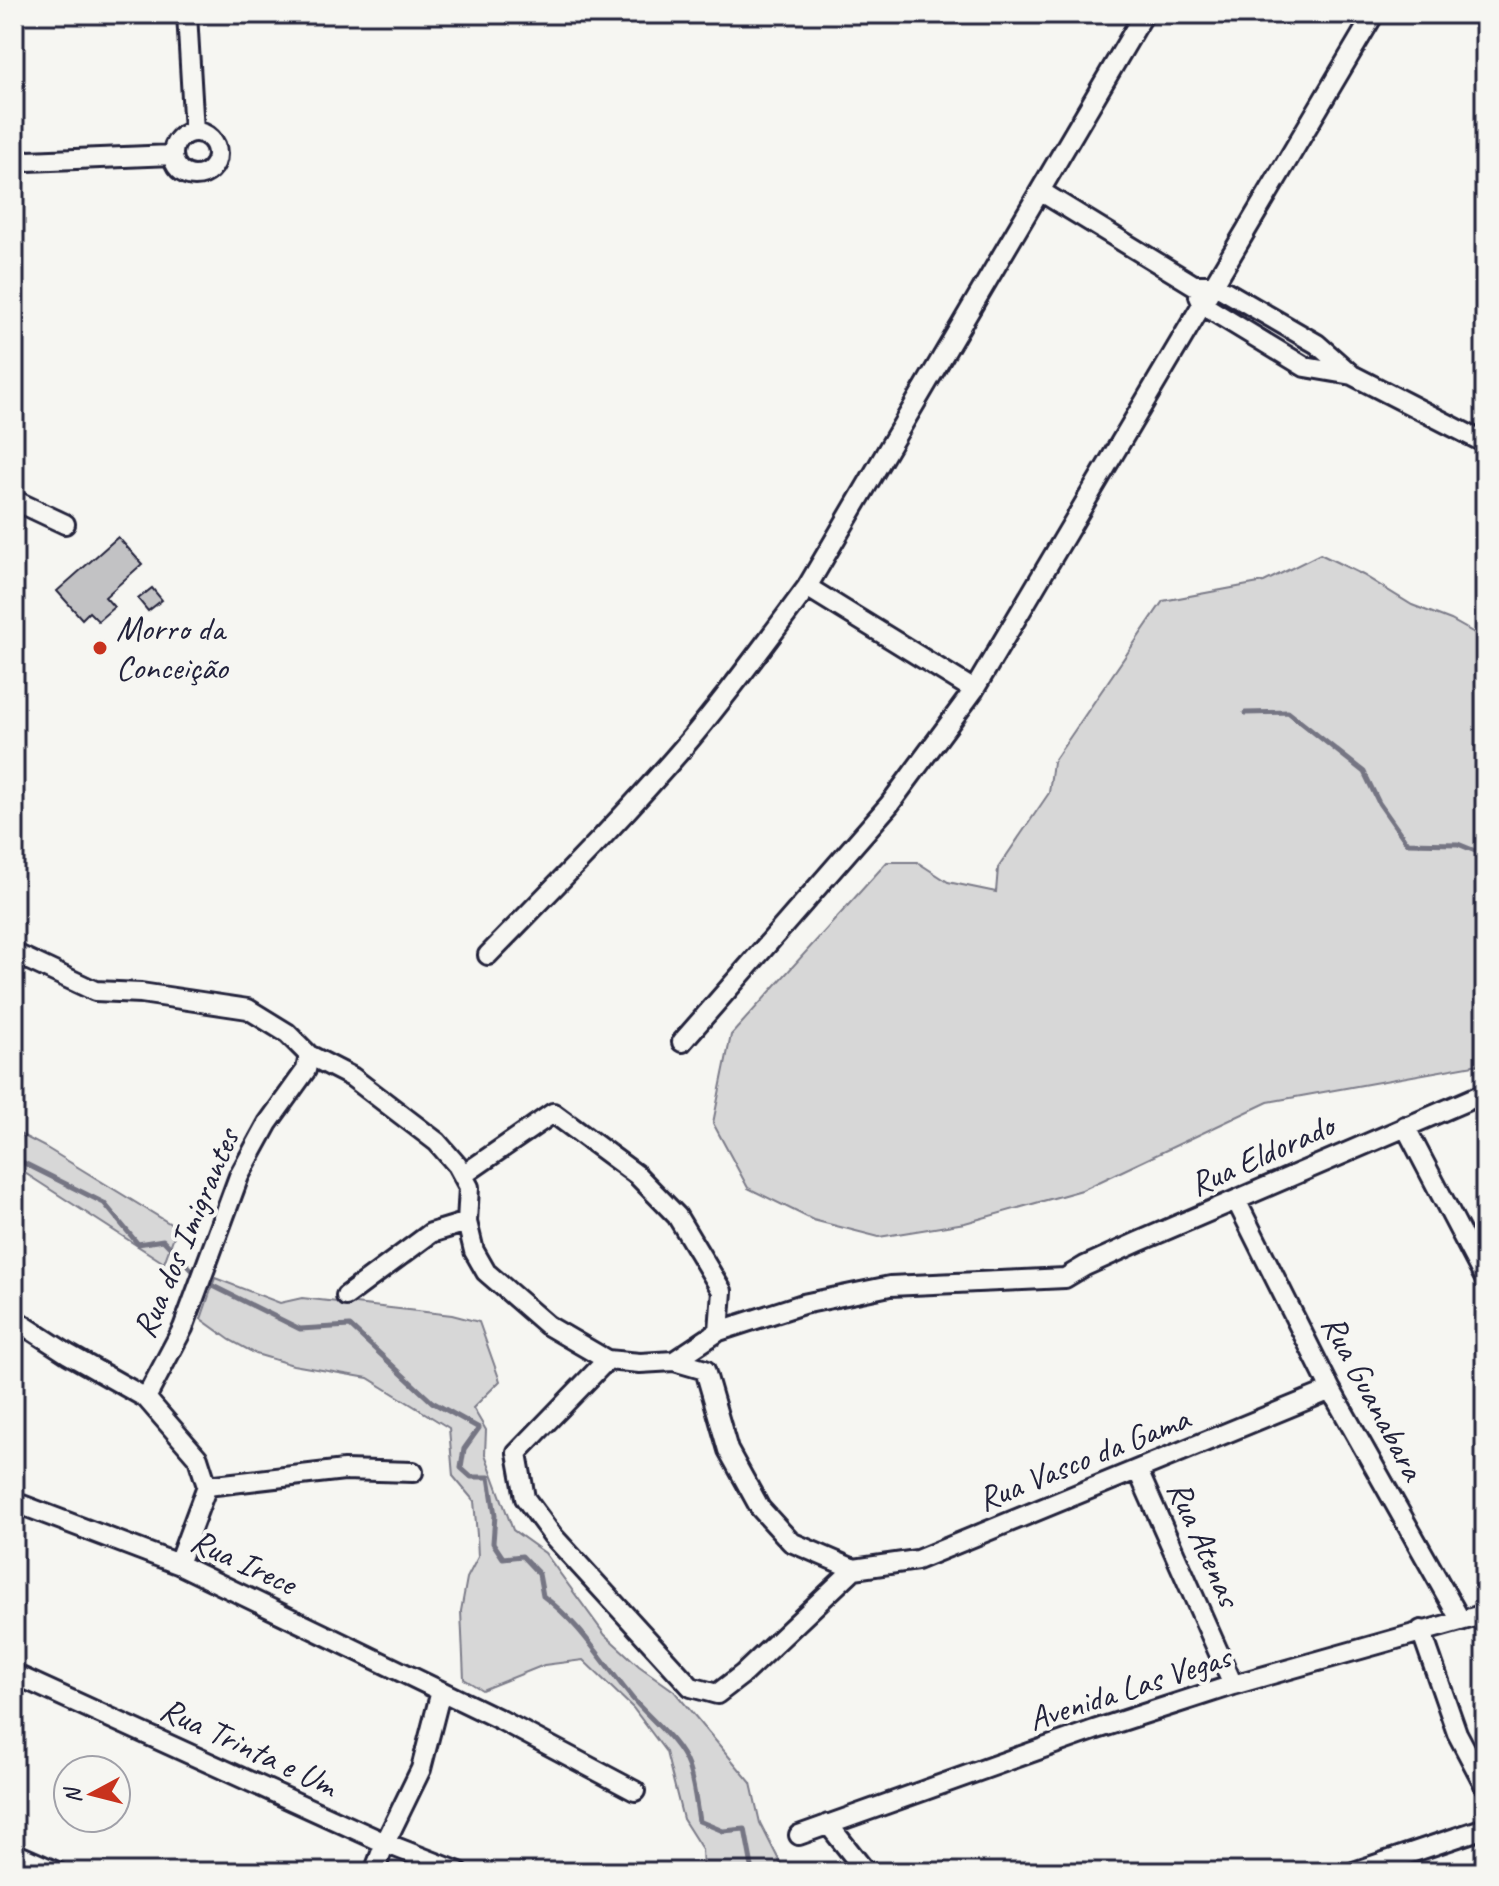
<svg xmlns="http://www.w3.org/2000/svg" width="1499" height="1886" viewBox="0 0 1499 1886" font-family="Caveat,sans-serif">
<rect width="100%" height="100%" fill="#f6f6f2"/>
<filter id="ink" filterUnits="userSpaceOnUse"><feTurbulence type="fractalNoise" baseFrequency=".0125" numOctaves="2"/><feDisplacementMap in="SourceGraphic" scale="16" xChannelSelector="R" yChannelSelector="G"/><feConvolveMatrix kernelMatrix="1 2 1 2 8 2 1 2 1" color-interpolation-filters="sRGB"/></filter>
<g filter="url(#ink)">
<!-- green -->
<path fill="#d7d7d7" stroke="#7c7c89" stroke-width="2" d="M1320 554 1363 575 1412 605 1451 620 1485 639V1063L1268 1102 1082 1190 965 1223 879 1237 813 1220 748 1188 713 1123 731 1035 887 862H917L948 882 996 892 998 868 1049 793 1053 762 1163 601 1264 582Z
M14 1131 45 1147 177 1228 164 1263 14 1166Z
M215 1278 280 1303 302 1298 452 1315 479 1322 500 1381 473 1408 486 1430 485 1454 513 1530 545 1553 605 1635 639 1666 674 1691 751 1783 760 1823 782 1866 789 1872H703L702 1849 683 1819 666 1752 633 1708 583 1660 544 1665 482 1690 464 1679 461 1611 467 1578 478 1557 477 1535 474 1501 453 1476 449 1428 368 1378 293 1365 256 1354 230 1340 201 1319Z"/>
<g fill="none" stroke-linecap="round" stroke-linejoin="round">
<!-- stream -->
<path stroke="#757583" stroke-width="5" d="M1245 713 1288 712 1364 772 1379 803 1407 843 1458 844 1485 855
M14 1158 104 1203 138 1244 163 1240 197 1275
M205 1282 300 1329 350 1326 432 1402 479 1428 464 1449 461 1468 471 1477H489L495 1515 493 1543 503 1558 522 1556 539 1574 543 1596C581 1624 603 1663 633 1699 650 1719 679 1741 688 1766 694 1783 696 1803 699 1821L723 1831 745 1829 753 1872"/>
</g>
<!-- building -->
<path fill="#c2c2c4" stroke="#22223b" stroke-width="2" d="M118 537 142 564 105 597 114 607 98 621 89 612 82 619 57 591Z
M152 588 162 600 148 611 138 599Z"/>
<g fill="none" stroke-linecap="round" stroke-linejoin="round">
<defs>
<path id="minor" d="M187 14 194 132
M173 154a22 22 0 1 1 44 0a22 22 0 1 1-44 0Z
M14 159 28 161 172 155
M1040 191 1194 285H1215L1317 344 1352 375 1485 443
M1199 296 1203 305 1305 367 1352 375
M14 500 65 524
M807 587 974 690
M14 953 95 991 141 993 248 1009 287 1033 309 1055 352 1077 437 1142 457 1165 469 1187 467 1222 474 1251 486 1272 547 1325 607 1360 640 1363 674 1361 705 1370 728 1450 760 1508 791 1542 854 1569 917 1560 1331 1390
M488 955C556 885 625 816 688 742 730 692 768 640 807 587L1144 14
M682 1042 889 805 974 690 1374 14
M1405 1126 1485 1279
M463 1175 553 1113 637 1175 677 1216 722 1291 719 1331 674 1361
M1236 1200 1331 1390 1461 1621
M346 1296 431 1233 467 1222
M14 1319 68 1354 146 1398 198 1458 207 1486 178 1564
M719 1331 803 1304 890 1286 1065 1278 1085 1266 1138 1242 1485 1093
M607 1360 517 1453 525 1498 553 1536 691 1687 717 1694 743 1674 854 1569
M146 1398 183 1328 239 1176 268 1123 306 1070 309 1055
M1138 1471 1233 1685
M207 1486 344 1470 413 1472
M14 1502 178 1564 501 1720 635 1791
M1421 1630 1457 1733 1485 1786
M14 1674 385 1843 459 1872
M828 1824 866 1872
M799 1835 1094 1730 1233 1685 1485 1614
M14 1853 57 1872
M374 1872 385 1843 421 1769 441 1691
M1354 1872 1485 1828"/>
</defs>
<!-- minor casing -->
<use href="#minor" stroke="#22223b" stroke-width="24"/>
<!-- minor -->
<use href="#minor" stroke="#f6f6f2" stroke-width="18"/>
</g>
</g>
<!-- markers -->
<circle fill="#c8321e" stroke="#f6f6f2" stroke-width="3" cx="100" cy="648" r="8"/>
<g text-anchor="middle" stroke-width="8" stroke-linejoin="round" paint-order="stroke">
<!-- poi labels -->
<g font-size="34" fill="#22223b" stroke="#f6f6f2" text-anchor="start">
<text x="116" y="640">Morro da<tspan x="116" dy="39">Conceição</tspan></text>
</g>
<!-- street labels -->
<g font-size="34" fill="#22223b" stroke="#f6f6f2">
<text transform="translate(1261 1154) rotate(-24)" y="12">Rua Eldorado</text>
<text transform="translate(185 1233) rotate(-67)" y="12">Rua dos Imigrantes</text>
<text transform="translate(1374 1397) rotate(62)" y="12">Rua Guanabara</text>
<text transform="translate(1083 1458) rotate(-22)" y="12">Rua Vasco da Gama</text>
<text transform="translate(1205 1543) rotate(66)" y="12">Rua Atenas</text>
<text transform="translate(244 1561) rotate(25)" y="12">Rua Irece</text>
<text transform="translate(1129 1687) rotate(-18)" y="12">Avenida Las Vegas</text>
<text transform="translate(249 1746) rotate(25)" y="12">Rua Trinta e Um</text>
</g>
</g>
<!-- margin -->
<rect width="1499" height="1886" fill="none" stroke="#f6f6f2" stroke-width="48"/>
<rect x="24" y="24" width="1451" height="1838" fill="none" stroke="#22223b" stroke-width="3" filter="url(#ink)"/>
<!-- north arrow -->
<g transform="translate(92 1794) rotate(263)"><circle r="38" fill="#f6f6f2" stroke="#a1a1a9" stroke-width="2"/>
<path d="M0-6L14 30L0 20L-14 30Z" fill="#c8321e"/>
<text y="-12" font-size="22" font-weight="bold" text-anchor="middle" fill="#22223b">N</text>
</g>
</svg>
